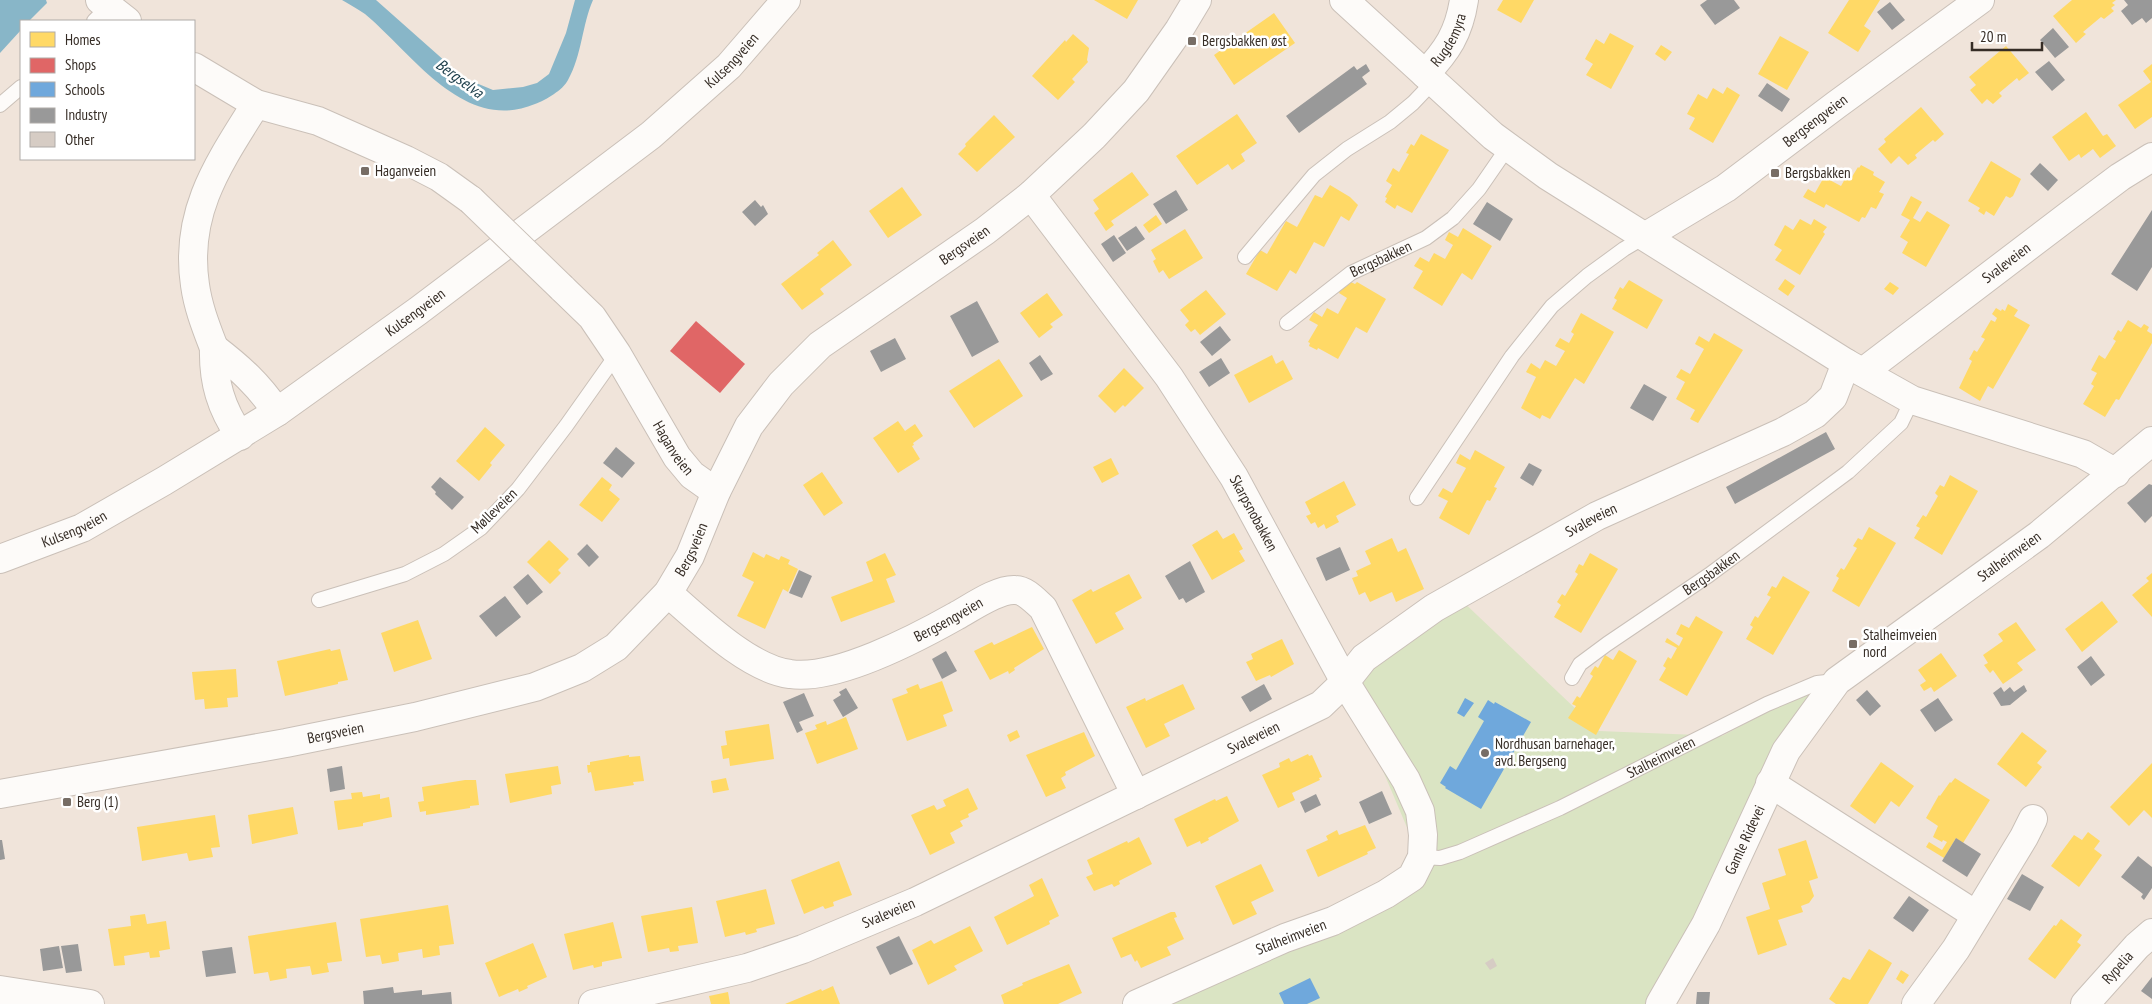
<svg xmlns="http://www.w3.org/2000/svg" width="2152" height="1004" viewBox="0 0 2152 1004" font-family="'PT Sans Narrow',sans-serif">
<rect width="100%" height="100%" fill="#f0e4da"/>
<!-- green -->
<path fill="#dae4c3" d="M1458 597 1599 731 1722 736 1767 712 1820 689 1809 739 1649 1004H1146L1425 870 1339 667Z"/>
<!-- water -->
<path fill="#88b6c8" d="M0 0H46L47 3 29 21H21V30L0 53Z
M342 0H376L464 78 493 90 523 87 537 83 549 74 566 33 575 0H593C582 25 582 55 568 80 563 90 546 100 535 104 464 134 412 53 365 14 358 9 350 5 342 0Z"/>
<!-- homes -->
<path fill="#ffd966" d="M1094 0H1138L1127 19Z
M1503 0H1534L1521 23 1497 10Z
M1849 0H1880L1864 26 1871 31 1858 52 1828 33Z
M2072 0H2116L2112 3 2115 5 2111 8 2114 11 2104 19 2101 17 2083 32 2086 34 2076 43 2053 16Z
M1274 13 1295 43 1234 85 1214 55Z
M1610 33 1634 46 1611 89 1586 75 1593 64 1585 59 1596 39 1604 44Z
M1073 34 1089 48 1087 60 1088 62 1072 79 1075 82 1058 100 1032 76 1065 40 1066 42Z
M1780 36 1809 52 1787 90 1758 74Z
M1661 45 1672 52 1665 61 1655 54Z
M2006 46 2029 73 2019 81 2017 78 1999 93 2002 96 1993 104 1987 99 1982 104 1970 90 1976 85 1969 77Z
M2152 64V117L2135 129 2118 105 2151 82 2143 71Z
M1727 87 1740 95 1713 143 1689 129 1695 118 1687 114 1698 94 1707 99 1713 88 1723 94Z
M1921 107 1944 134 1935 142 1933 140 1915 155 1917 158 1908 165 1899 156 1891 164 1878 149 1886 142 1884 139Z
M2086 112 2103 136 2107 134 2116 146 2100 158 2093 149 2081 158 2079 154 2069 161 2052 137Z
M1237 114 1257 143 1241 154 1245 161 1232 170 1228 164 1197 185 1176 156Z
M994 115 1015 137 977 172 958 154 966 146 965 144Z
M1421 134 1449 150 1412 213 1397 205 1395 209 1385 202 1387 198 1385 197 1392 185 1386 181 1393 168 1399 172 1409 154 1406 153 1411 144 1414 146Z
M1991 161 2021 179 2013 196 2010 198 2006 196 1994 216 1986 211 1984 215 1978 211 1980 208 1968 201Z
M1861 165 1874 172 1873 175 1885 182 1879 192 1884 194 1876 209 1871 207 1865 218 1862 217 1859 222 1826 204 1824 208 1803 197 1808 189 1815 193 1824 177 1841 186 1846 177 1850 180 1858 167 1859 168Z
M1132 172 1149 195 1111 221 1114 225 1106 231 1094 213 1099 209 1093 200Z
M1330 185 1350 197 1358 205 1349 221 1341 216 1324 247 1314 242 1296 274 1290 270 1277 291 1246 274 1260 250 1267 254 1286 221 1297 227 1315 195 1322 198Z
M902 187 922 215 888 238 869 211Z
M1911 196 1922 202 1913 218 1920 222 1927 211 1950 225 1926 267 1902 253 1908 242 1900 237 1910 220 1901 215Z
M1156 215 1162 224 1149 233 1143 225Z
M1800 219 1811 225 1814 219 1827 227 1823 232 1825 234 1800 275 1775 260 1782 250 1774 245 1785 225 1793 230Z
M1463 228 1492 246 1472 280 1462 273 1442 306 1413 288 1423 271 1414 266 1420 257 1429 262 1434 253 1445 259 1453 245 1445 240 1449 232 1458 237Z
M1185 229 1203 258 1169 279 1163 270 1159 273 1153 261 1156 259 1151 250Z
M833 240 852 265 820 289 824 294 802 310 781 284 819 255 817 253Z
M1785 279 1795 286 1788 296 1778 289Z
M1629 280 1663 300 1647 329 1612 309 1617 300 1614 298 1620 287 1623 289Z
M1349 281 1355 284 1357 282 1386 299 1367 333 1356 327 1338 359 1318 348 1317 350 1309 346 1310 343 1308 342 1318 325 1309 320 1314 312 1322 317 1327 308 1338 314 1347 298 1339 293 1343 286 1346 287Z
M1890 282 1899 288 1893 295 1884 289Z
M1206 290 1226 314 1200 335 1195 329 1191 332 1185 325 1189 321 1180 310Z
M1047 293 1063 315 1050 324 1053 327 1039 338 1020 313Z
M2008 304 2018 310 2014 316 2030 325 1993 389 1988 386 1980 401 1959 388 1972 361 1969 359 1974 350 1977 352 1985 339 1981 337 1991 320 1995 322 1997 318 1992 314 1996 308 2001 311 2002 309 2005 311Z
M1581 313 1614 332 1584 384 1575 378 1550 419 1542 415 1540 419 1521 408 1536 377 1526 372 1531 363 1540 369 1545 360 1556 366 1565 351 1555 346 1560 338 1569 343 1574 334 1571 332Z
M2128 320 2141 328 2144 324 2149 327 2147 331 2152 334V343L2119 400 2116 399 2105 417 2083 404 2094 386 2091 384 2097 373 2091 370 2099 355 2105 359 2116 341 2113 339 2118 330 2121 332Z
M1714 333 1743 350 1698 423 1690 419 1695 410 1676 399 1685 382 1676 377 1681 369 1690 374 1704 349 1695 344 1699 336 1709 342Z
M1272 355 1276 364 1283 360 1293 379 1249 403 1234 375Z
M999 359 1023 396 974 428 949 391Z
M1124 368 1144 388 1125 407 1123 405 1115 413 1098 396Z
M898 421 905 431 915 424 923 436 913 443 914 445 912 446 920 459 898 473 873 438Z
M485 427 505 445 490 463 492 465 479 481 456 461Z
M1475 450 1505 467 1494 487 1497 488 1490 501 1487 500 1469 535 1439 518 1448 501 1438 496 1443 488 1452 493 1466 468 1456 463 1460 454 1470 460Z
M1111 458 1119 474 1102 483 1093 467Z
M822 472 843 503 824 516 803 485Z
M1950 475 1978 491 1942 555 1914 538 1920 528 1916 526 1923 515 1926 517 1938 496 1935 493 1940 485 1944 487Z
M602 477 612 485 609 490 620 499 602 522 579 505Z
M1344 481 1356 505 1336 516 1339 522 1326 529 1324 524 1318 528 1315 522 1311 524 1306 516 1311 514 1305 502Z
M1869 527 1896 543 1859 607 1832 591 1839 578 1836 576 1841 568 1844 570 1857 548 1853 546 1858 538 1862 540Z
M1217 530 1223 539 1234 533 1243 549 1239 551 1245 561 1212 580 1192 545Z
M1392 538 1398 552 1406 548 1424 589 1396 602 1392 592 1370 602 1365 592 1359 595 1352 578 1358 576 1356 571 1371 564 1365 551Z
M549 540 569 559 558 570 561 573 550 584 527 562Z
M753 552 764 558 766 554 779 560 781 556 790 560 788 564 798 569 788 592 783 589 765 629 737 616 754 582 742 576Z
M885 553 896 575 886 579 895 602 841 622 831 597 873 581 866 562Z
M1590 553 1618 569 1581 633 1554 617 1561 605 1557 602 1562 594 1565 596 1578 574 1575 572 1579 564 1583 566Z
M2152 573V617L2132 595 2149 581 2146 578Z
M1129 574 1142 598 1115 613 1124 629 1096 644 1072 600 1091 589 1093 592Z
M1783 576 1810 592 1773 655 1746 639 1753 627 1750 625 1755 616 1758 618 1771 597 1767 595 1772 586 1776 588Z
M2102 601 2118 622 2082 652 2065 629Z
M1696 616 1723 632 1687 696 1659 680 1666 668 1663 666 1668 657 1671 659 1677 648 1665 642 1667 638 1679 646 1683 638 1676 634 1681 624 1689 628Z
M418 620 432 659 394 672 381 633Z
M2016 622 2036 650 2017 663 2023 670 2003 684 1993 670 1990 673 1984 665 1988 663 1983 655 2003 641 1998 634Z
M1032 627 1044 649 1014 668 1015 670 1009 674 1008 671 990 680 974 651 992 642 994 645Z
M1282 639 1294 664 1271 677 1270 675 1256 681 1246 662 1253 659 1251 654Z
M330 649 331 651 340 649 348 680 338 682V684L285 696 277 661Z
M1619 650 1637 661 1596 735 1568 718 1576 706 1572 704 1577 696 1580 698 1593 676 1590 674 1595 666 1598 668 1605 655 1613 660Z
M1941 653 1957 676 1934 692 1931 687 1924 691 1920 685 1926 681 1918 670Z
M236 669 238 697 227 698 228 707 205 709 204 699 195 700 192 672Z
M942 681 953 711 943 715 947 726 907 741 892 699 908 693 906 689 918 684 920 689Z
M1183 684 1195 709 1164 724 1170 736 1146 748 1126 707 1145 698 1146 701Z
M846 717 858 749 817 764 805 733 817 729 815 725 826 721 827 725Z
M769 724 774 759 730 766 729 758 723 759 721 746 727 745 725 731Z
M1017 730 1020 737 1010 742 1007 735Z
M1084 732 1095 756 1065 772 1066 775 1061 778 1066 788 1046 797 1026 755Z
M2022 732 2047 751 2037 763 2042 767 2026 787 1997 764Z
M1308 754 1309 756 1312 755 1322 777 1319 778 1320 780 1292 793 1295 800 1278 808 1262 775 1280 767 1279 763 1289 758 1291 762Z
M629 755V757L640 756 644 781 633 782 634 785 595 791 591 772 588 773 587 765H590V762Z
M1881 762 1914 786 1899 807 1891 801 1875 824 1850 806Z
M2152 763V818L2144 810 2129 826 2110 807Z
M558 766 561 784 551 786 552 794 510 803 505 774Z
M726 778 729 790 713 793 711 781Z
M1955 778 1990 800 1963 843 1956 838 1944 858 1926 847 1929 842 1942 850 1947 842 1943 840 1942 842 1933 837 1938 826 1926 818 1939 795 1940 796 1950 782 1951 783Z
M465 780H476L479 805 470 806V808L426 815V811L420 812 418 802 424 801 422 787Z
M968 788 978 809 968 814 969 817 960 821 963 826 950 833 955 843 930 855 911 815 934 805 937 810 946 806 943 800Z
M362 792 363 797 380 794V799L389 797 392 817 363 823V826L338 830 334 801 352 799 351 793Z
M1227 796 1239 821 1208 838 1209 840 1201 844 1200 841 1187 847 1174 819 1215 799 1216 801Z
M293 807 298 834 252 844 248 815Z
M215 815 220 847 211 848 213 857 189 861 187 853 142 861 137 827Z
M1365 825 1376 848 1367 852 1368 854 1318 877 1306 850 1328 840 1326 836 1337 830 1339 835Z
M2088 832 2100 841 2094 849 2102 855 2079 887 2051 866 2074 835 2082 840Z
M1139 837 1152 864 1119 881 1120 884 1114 887 1112 884 1094 891 1086 877 1093 874 1087 860 1127 841 1128 843Z
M1806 840 1818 878 1809 881 1814 896 1809 903 1801 906 1803 912 1778 920 1787 945 1758 955 1746 917 1770 909 1762 883 1786 875 1778 849Z
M839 861 852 895 833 902 834 906 825 909 823 906 804 914 791 880Z
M1261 864 1274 891 1251 902 1257 914 1233 925 1215 886Z
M1042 878 1059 916 1049 921 1050 924 1007 945 994 917 1034 896 1029 885Z
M766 889 775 924 756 929 757 932 746 935 745 932 725 937 716 901Z
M448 905 454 944 439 946 440 955 423 958 422 949 398 953 399 961 382 964 380 955 366 957 360 919Z
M692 907 698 943 678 946 679 951 670 952 669 948 648 952 641 916Z
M1171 912H1175L1177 917 1174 918 1184 939 1167 947 1171 955 1141 968 1137 960 1135 962 1131 954 1121 958 1112 938Z
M145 914 147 924 166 921 170 949 159 951 160 957 150 958 149 952 124 956 125 965 114 966 108 929 131 926 130 916Z
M2061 919 2082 935 2077 942 2081 945 2055 979 2028 959 2054 925 2056 926Z
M336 922 342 961 327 963 329 972 312 975 310 966 286 969 287 978 270 981 268 972 254 974 248 936Z
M613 922 622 958 602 962V966L594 968 593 965 573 970 564 934Z
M970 926 983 951 954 966 957 970 928 985 912 950 931 940 934 944Z
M533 943 547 977 527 986 528 988 519 992 518 989 499 997 485 963Z
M1869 949 1892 963 1868 1004H1836L1829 999 1843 977 1850 980Z
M1069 964 1082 993 1058 1004H1004L1001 995 1023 985 1022 983Z
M1901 970 1909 975 1903 984 1896 979Z
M833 986 840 1004H785L821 989 822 991Z
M728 992 730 1004H711L709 996Z"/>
<!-- shops -->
<path fill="#e06666" d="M696 321 745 364 720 393 670 351Z"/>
<!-- schools -->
<path fill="#6fa8dc" d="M1465 698 1474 703 1464 717 1457 713Z
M1488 700 1494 704 1495 702 1531 722 1481 809 1445 788 1446 787 1440 783 1450 766 1456 770 1484 721 1478 717Z
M1310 978 1320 998 1307 1004H1284L1279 993Z"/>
<!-- industry -->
<path fill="#999" d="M1707 0H1734L1740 8 1715 25 1700 5Z
M2124 0H2152V18L2146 23 2142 18 2132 25 2121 11 2128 5Z
M1890 2 1905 20 1892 30 1877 12Z
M2053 28 2069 47 2055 58 2040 40Z
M2049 61 2065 80 2052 91 2035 72Z
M1366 64 1370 71 1362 77 1367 84 1299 133 1286 116 1354 66 1357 70Z
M1767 83 1790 99 1782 112 1758 96Z
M2040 163 2058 180 2048 191 2030 174Z
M1176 190 1188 210 1166 224 1153 204Z
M755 200 761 207 763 205 768 214 755 226 742 212Z
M1487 202 1513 219 1500 241 1473 224Z
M2152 210V267L2137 291 2111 274Z
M1136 226 1145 239 1127 251 1118 238Z
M1114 235 1126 253 1113 262 1101 244Z
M977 301 999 342 972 357 950 316Z
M1220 326 1231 340 1212 356 1200 342Z
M895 338 906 359 881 372 870 351Z
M1040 355 1053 374 1041 381 1029 363Z
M1221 358 1230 373 1209 387 1199 372Z
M1644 384 1667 397 1653 421 1630 408Z
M1826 432 1835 449 1735 504 1726 487Z
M616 447 635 463 622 478 603 463Z
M1529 463 1542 470 1533 486 1520 478Z
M440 477 464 497 452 510 435 494 436 492 431 487Z
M2149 484 2152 485V516L2145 523 2127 503Z
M587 544 599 557 589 567 577 554Z
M1340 547 1350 570 1326 581 1316 558Z
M1190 561 1205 592 1186 603 1183 598 1179 600 1165 576Z
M799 570 812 576 802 598 789 593Z
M528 574 543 592 527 605 513 587Z
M505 596 521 617 496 637 479 616Z
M946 651 957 671 942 679 932 659Z
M2091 656 2105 675 2091 686 2077 667Z
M1264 684 1272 699 1250 712 1241 697Z
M2024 685 2027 691 2010 705 2001 706 1993 693 2001 687 2004 692 2010 687 2014 692Z
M846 688 858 708 843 717 833 700 841 695 839 692Z
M1867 690 1881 706 1870 716 1856 700Z
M804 693 814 716 799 722 803 730 797 733 783 702Z
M1938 698 1953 720 1935 732 1920 710Z
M342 766 345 789 330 792 327 769Z
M1382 791 1392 814 1369 824 1359 802Z
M1316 794 1321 805 1305 813 1300 802Z
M1956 838 1981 854 1967 877 1942 861Z
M0 840H2L5 859 0 860Z
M2138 856 2152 867V888L2144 900 2141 897 2143 894 2121 877Z
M2022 874 2044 887 2030 911 2007 899Z
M1909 896 1929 910 1913 932 1893 918Z
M899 936 913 964 890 975 876 947Z
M78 944 82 971 66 973 61 946Z
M59 946 63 968 43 971 40 949Z
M232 947 236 973 206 977 202 951Z
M2152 977V999L2141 991Z
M393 987 394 993 422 990V995L451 992 452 1004H364L363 991Z
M1697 992H1710L1709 1004H1696Z"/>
<!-- building -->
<path fill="#d6ccc4" d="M1493 958 1497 966 1490 970 1485 963Z"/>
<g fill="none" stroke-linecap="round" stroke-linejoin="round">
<defs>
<g id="lane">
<path d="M94 21 108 7"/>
<path d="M0 105 21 87"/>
<path d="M1245 257 1314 175 1347 149 1390 122 1413 103 1433 82"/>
<path id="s1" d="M1287 323 1351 273 1426 238 1453 218 1479 189 1508 147"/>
<path d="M1417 498 1512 356 1552 306 1587 276 1624 249 1646 236"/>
<path d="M319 600 405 574 444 554 481 528 518 489 566 426 617 354"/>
<path id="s2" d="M1572 678 1580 664 1607 644 1709 575 1848 472 1901 423 1912 400"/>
<path id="s3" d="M1422 857 1440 858 1460 852 1560 808 1767 704 1817 683 1836 681"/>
</g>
<g id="street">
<path d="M100 0 127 21"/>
<path d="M1344 0 1493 136 1548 176 1846 363 1912 400 2083 454 2116 473"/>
<path d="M194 67 256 104 318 121 406 160 439 177 471 200"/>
<path id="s4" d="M1425 74C1447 51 1459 33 1464 0"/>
<path id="s5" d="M1031 195 1169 377 1234 477 1345 682 1406 780 1420 811 1423 835 1422 857 1412 877 1386 894 1333 921 1285 938 1137 1004"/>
<path id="s6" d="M1646 236 1726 188 1836 105 1980 0"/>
<path id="s7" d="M562 288 592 317 617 354 677 457 692 475 716 492"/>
<path d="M214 348C206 327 198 307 195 285 184 212 219 163 256 104"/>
<path id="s8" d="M1863 372 2068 216 2120 177 2152 157"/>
<path d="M240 436C221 408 213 382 214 348 240 368 258 384 277 412"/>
<path id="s9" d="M668 593C699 620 749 669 790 674 835 681 917 638 956 616 971 608 997 589 1015 590 1026 590 1035 601 1043 608L1136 795"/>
<path d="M1770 783 1976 915"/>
<path id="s10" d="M0 794 286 743 415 717 535 687 582 668 616 647 668 593 690 556 716 492 749 426 781 384 820 345 985 231 1031 195 1094 136 1136 91 1179 30 1197 0"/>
<path d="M0 990 90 1004"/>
<path id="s11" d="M593 1004 747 968 803 949 915 902 1321 705 1345 682 1364 658 1434 608 1597 516 1783 432 1815 414 1833 397 1846 363"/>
<path id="s12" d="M1660 1004 1706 924 1786 751 1837 681 2039 535 2152 441"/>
<path d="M1916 1004 1956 949 2024 837 2033 819"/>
<path id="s13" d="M2085 1004 2137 946 2152 933"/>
</g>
<g id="secondary">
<path id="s14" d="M0 559 82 528 164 481 277 412 418 311 651 135 729 66 786 0"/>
</g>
</defs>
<!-- lane casing -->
<use href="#lane" stroke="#cac0b8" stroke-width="16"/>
<!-- street casing -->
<use href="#street" stroke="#cac0b8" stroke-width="30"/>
<!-- secondary casing -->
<use href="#secondary" stroke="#cac0b8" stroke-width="30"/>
<!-- lane -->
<use href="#lane" stroke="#fdfbf9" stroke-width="14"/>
<!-- street -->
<use href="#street" stroke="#fdfbf9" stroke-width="28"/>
<!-- secondary -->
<use href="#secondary" stroke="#fdfbf9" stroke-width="28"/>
<defs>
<path id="street-bridge" d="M471 200 562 288"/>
</defs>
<!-- street-bridge casing -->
<use href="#street-bridge" stroke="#cac0b8" stroke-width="30" stroke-linecap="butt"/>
<!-- street-bridge -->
<use href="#street-bridge" stroke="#fdfbf9" stroke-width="28"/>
</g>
<!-- markers -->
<g fill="#776d65" stroke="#fff" stroke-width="2">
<rect x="1187" y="36" width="10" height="10" rx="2.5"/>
<rect x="360" y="166" width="10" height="10" rx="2.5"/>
<rect x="1770" y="168" width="10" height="10" rx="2.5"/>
<rect x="1848" y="639" width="10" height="10" rx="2.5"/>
<circle cx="1485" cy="753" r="5"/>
<rect x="62" y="797" width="10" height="10" rx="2.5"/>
</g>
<g text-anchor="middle" stroke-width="5" stroke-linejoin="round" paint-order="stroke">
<!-- street labels -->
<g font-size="15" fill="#362d26" stroke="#fff">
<text dy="5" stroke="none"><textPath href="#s4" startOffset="42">Rugdemyra</textPath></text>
<text dy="5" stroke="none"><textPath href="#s14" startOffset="890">Kulsengveien</textPath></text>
<text dy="5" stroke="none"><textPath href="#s6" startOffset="205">Bergsengveien</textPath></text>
<text dy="5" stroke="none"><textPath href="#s10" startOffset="1181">Bergsveien</textPath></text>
<text dy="5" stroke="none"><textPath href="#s1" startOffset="114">Bergsbakken</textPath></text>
<text dy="5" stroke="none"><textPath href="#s8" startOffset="180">Svaleveien</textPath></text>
<text dy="5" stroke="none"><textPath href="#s14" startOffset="485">Kulsengveien</textPath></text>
<text dy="5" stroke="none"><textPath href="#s7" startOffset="196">Haganveien</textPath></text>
<text transform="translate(494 511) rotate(-44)" y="5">Mølleveien</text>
<text dy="5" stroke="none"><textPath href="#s5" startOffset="389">Skarpsnobakken</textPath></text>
<text dy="5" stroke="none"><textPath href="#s11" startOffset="1120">Svaleveien</textPath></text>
<text dy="5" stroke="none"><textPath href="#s14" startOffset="80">Kulsengveien</textPath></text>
<text dy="5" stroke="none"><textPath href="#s10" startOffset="761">Bergsveien</textPath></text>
<text dy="5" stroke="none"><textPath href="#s12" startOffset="582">Stalheimveien</textPath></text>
<text dy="5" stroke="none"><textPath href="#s2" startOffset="176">Bergsbakken</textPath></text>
<text dy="5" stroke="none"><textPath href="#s9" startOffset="318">Bergsengveien</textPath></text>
<text dy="5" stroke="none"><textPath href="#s10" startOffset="341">Bergsveien</textPath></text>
<text dy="5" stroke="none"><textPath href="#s11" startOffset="715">Svaleveien</textPath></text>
<text dy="5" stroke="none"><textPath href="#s3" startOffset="261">Stalheimveien</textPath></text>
<text dy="5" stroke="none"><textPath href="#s12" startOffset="185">Gamle Ridevei</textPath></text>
<text dy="5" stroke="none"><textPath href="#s11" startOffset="310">Svaleveien</textPath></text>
<text transform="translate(1291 937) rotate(-21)" y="5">Stalheimveien</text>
<text dy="5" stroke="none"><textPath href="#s13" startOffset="49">Rypelia</textPath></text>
</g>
<!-- poi labels -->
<g font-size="15" fill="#362d26" stroke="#fff" text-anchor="start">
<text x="1202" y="46">Bergsbakken øst</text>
<text x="375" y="176">Haganveien</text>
<text x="1785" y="178">Bergsbakken</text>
<text x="1863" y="640">Stalheimveien<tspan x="1863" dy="17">nord</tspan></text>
<text x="1495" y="749">Nordhusan barnehager,<tspan x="1495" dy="17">avd. Bergseng</tspan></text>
<text x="77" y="807">Berg (1)</text>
</g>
<!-- water labels -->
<g font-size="16" font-style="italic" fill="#1a3c49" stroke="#fff">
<text transform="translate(460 78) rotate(36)" y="6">Bergselva</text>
</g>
</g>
<!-- legend -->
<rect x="20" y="20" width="175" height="140" fill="#ffffff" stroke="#afaba8"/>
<rect x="30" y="32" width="25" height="15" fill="#ffd966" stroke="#afaba8"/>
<text x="65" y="45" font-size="15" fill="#362d26">Homes</text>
<rect x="30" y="58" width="25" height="15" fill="#e06666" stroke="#afaba8"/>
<text x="65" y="70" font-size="15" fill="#362d26">Shops</text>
<rect x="30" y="82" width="25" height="15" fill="#6fa8dc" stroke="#afaba8"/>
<text x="65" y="95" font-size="15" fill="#362d26">Schools</text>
<rect x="30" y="108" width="25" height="15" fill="#999999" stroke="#afaba8"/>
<text x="65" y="120" font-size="15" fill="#362d26">Industry</text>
<rect x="30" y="132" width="25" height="15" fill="#d6ccc4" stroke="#afaba8"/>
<text x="65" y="145" font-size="15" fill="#362d26">Other</text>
<!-- scale -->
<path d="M1972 42v8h70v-8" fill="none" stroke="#362d26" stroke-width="2.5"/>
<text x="1980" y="42" font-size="15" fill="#362d26" stroke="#ffffff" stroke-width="4" paint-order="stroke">20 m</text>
</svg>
